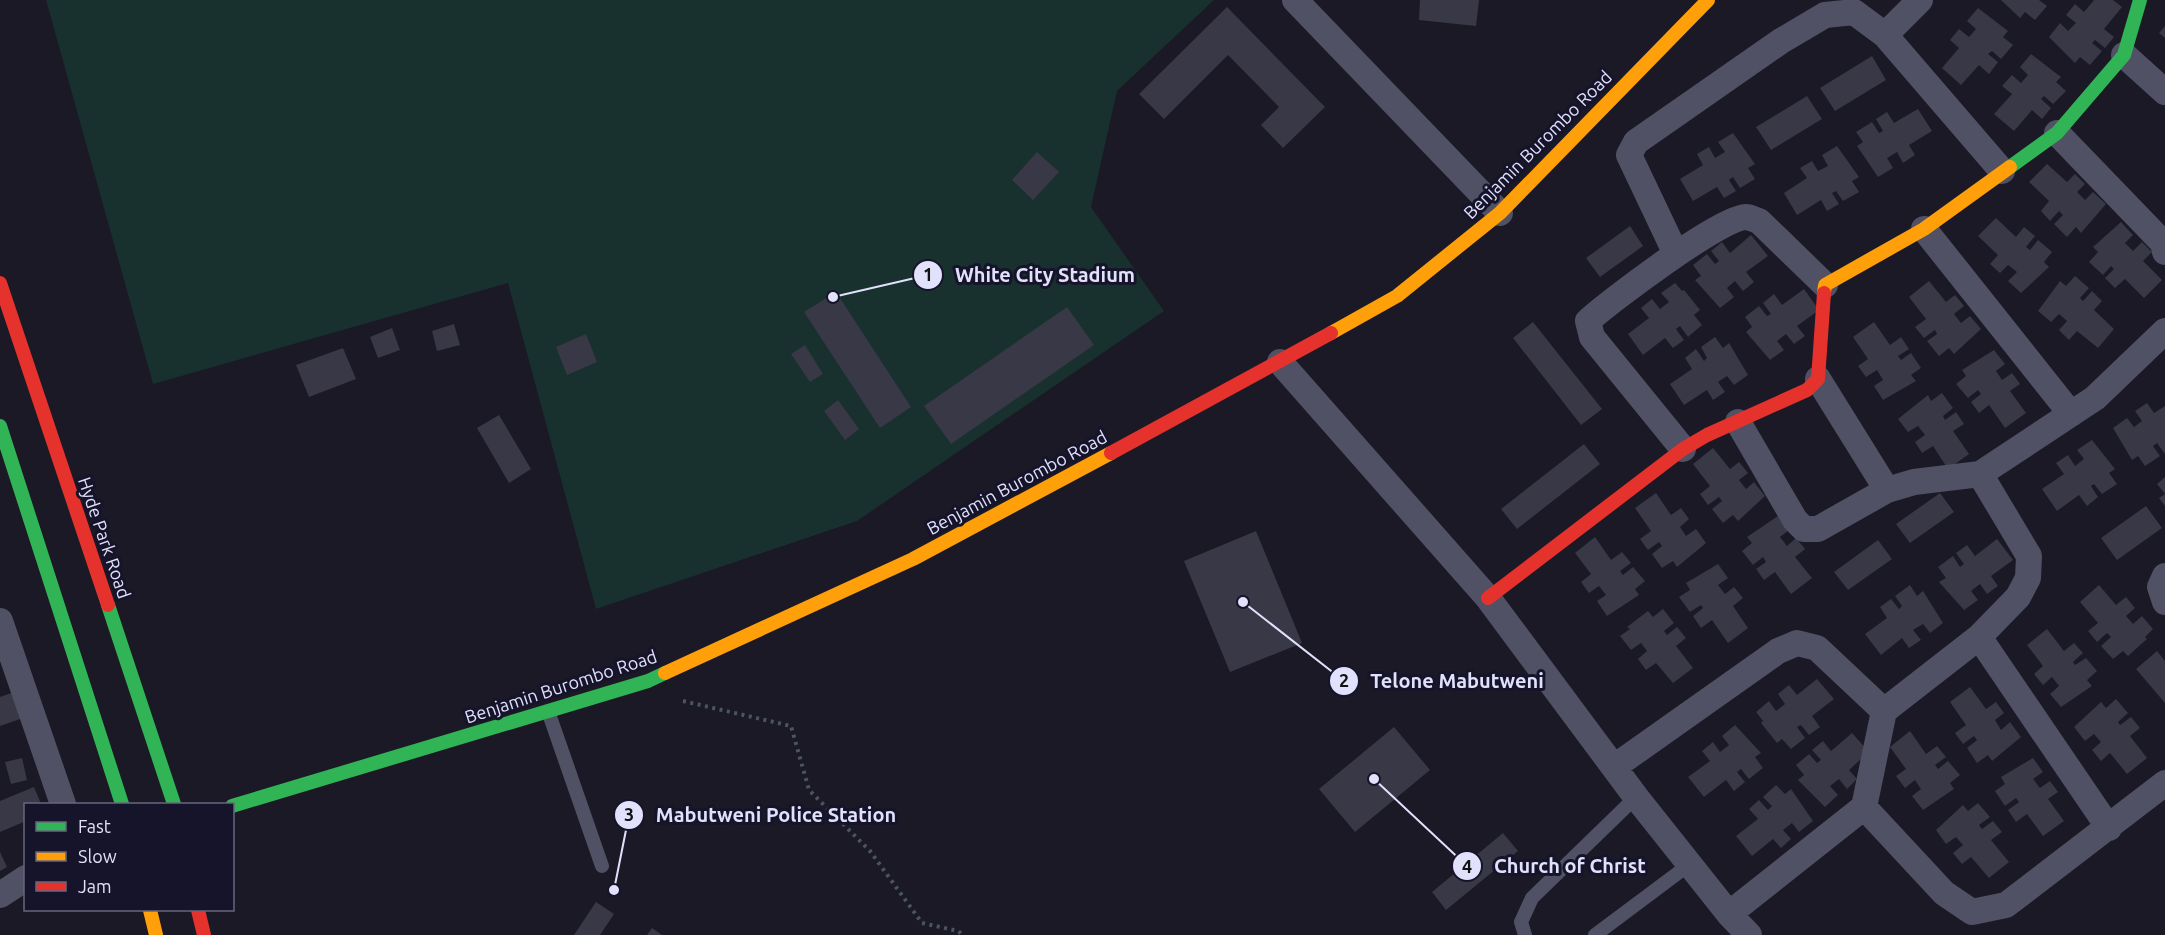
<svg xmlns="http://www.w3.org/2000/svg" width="2165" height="935" viewBox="0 0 2165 935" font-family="Ubuntu,sans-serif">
<rect width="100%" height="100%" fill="#1a1925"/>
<!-- green -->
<path fill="#18302e" d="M46 0H1214L1117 91 1091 207 1164 311 857 521 596 609 508 283 153 384Z"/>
<!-- building -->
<path fill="#393846" d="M1420 0H1479L1476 26 1419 20Z
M2001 0H2039L2047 6 2035 20 2025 12 2020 18Z
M2094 0H2113L2122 7 2104 29 2114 37 2105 48 2095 40 2092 43 2102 51 2090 65 2080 57 2075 63 2049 37 2060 23 2068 31 2076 23 2066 15 2075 4 2084 12Z
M1227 7 1325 107 1283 148 1261 125 1279 107 1228 55 1164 119 1139 94Z
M1978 8 2008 31 2003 37 2013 45 2001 59 1992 51 1988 54 1998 62 1989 74 1979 65 1961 85 1942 68 1959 48 1950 40 1959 29 1969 37 1976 29 1967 21Z
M2165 26V38L2159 33Z
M2031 54 2061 77 2056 82 2066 91 2053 104 2044 96 2041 99 2051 108 2042 119 2032 110 2014 131 1994 114 2012 94 2002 86 2012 75 2021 83 2028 75 2020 67Z
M1872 56 1886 80 1835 111 1820 88Z
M1807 96 1822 119 1771 150 1756 127Z
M1918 109 1932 131 1909 145 1915 155 1903 163 1897 152 1887 158 1893 168 1878 177 1857 146 1863 142 1856 132 1872 122 1879 133 1883 131 1876 119 1887 112 1894 123Z
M1733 133 1755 164 1748 168 1755 179 1740 188 1733 177 1729 180 1736 191 1724 198 1717 187 1693 201 1680 179 1703 165 1697 154 1709 147 1715 158 1725 152 1718 142Z
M1837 146 1859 177 1852 181 1859 192 1843 201 1836 191 1832 193 1839 204 1827 211 1821 200 1797 215 1784 193 1807 178 1800 168 1812 161 1818 171 1828 166 1822 155Z
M1037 152 1059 172 1033 200 1012 180Z
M2047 164 2067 182 2075 174 2085 184 2077 192 2085 200 2093 192 2106 204 2081 233 2076 227 2067 237 2054 224 2063 215 2059 211 2050 221 2041 211 2049 201 2029 182Z
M1996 218 2016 237 2024 227 2035 236 2026 247 2030 250 2038 240 2052 252 2044 262 2049 267 2021 293 2008 281 2017 272 2008 265 2000 273 1990 264 1998 255 1978 236Z
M2121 222 2133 235 2125 243 2133 251 2142 242 2152 252 2143 261 2162 280 2144 298 2125 279 2115 288 2105 278 2114 269 2111 266 2103 275 2089 262 2098 252 2093 247Z
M1630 226 1643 246 1600 277 1586 258Z
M1751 235 1768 256 1746 272 1754 282 1743 291 1735 281 1727 288 1734 297 1720 308 1695 280 1701 276 1693 265 1707 254 1715 264 1719 261 1711 251 1722 242 1730 253Z
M2075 276 2089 288 2080 298 2083 301 2092 291 2102 301 2094 310 2114 329 2098 348 2077 331 2069 340 2059 330 2067 321 2059 314 2051 322 2038 311 2060 281 2066 286Z
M1929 281 1946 302 1955 295 1964 306 1954 314 1961 323 1970 316 1981 329 1954 354 1949 348 1939 356 1927 341 1937 334 1935 330 1924 338 1915 327 1926 319 1909 297Z
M1675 283 1682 291 1684 290 1700 310 1694 315 1702 325 1688 337 1680 326 1676 329 1684 340 1673 348 1665 338 1643 355 1628 334 1649 318 1641 308 1652 299 1660 309 1669 302 1661 293Z
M1804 289 1819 310 1797 326 1805 336 1794 344 1786 334 1777 341 1784 350 1770 360 1746 332 1752 327 1745 317 1759 306 1767 316 1771 314 1763 303 1774 294 1782 305Z
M836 292 911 407 880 428 804 312Z
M1067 307 1094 345 951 444 924 406Z
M1533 322 1602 409 1581 425 1513 338Z
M1874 322 1890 345 1901 337 1909 349 1898 356 1901 360 1911 353 1921 368 1911 375 1916 381 1883 400 1874 386 1883 380 1877 370 1866 377 1858 366 1868 359 1853 337Z
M454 324 460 345 437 351 432 331Z
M392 328 400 350 378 358 370 337Z
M586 334 597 362 567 375 556 347Z
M1715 337 1723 348 1729 343 1748 375 1734 385 1727 376 1718 382 1725 392 1713 400 1707 390 1684 405 1670 384 1692 369 1685 358 1696 349 1704 361 1707 358 1701 347Z
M805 345 823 374 810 382 791 354Z
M343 348 356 379 309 397 296 365Z
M1994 350 2005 364 1996 371 2002 380 2012 373 2020 384 2010 391 2026 413 2005 428 1989 405 1979 413 1971 402 1981 394 1978 390 1968 398 1956 384 1966 376 1962 370Z
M1942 393 1953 408 1943 416 1945 420 1956 412 1964 424 1953 431 1969 454 1948 469 1933 446 1922 453 1915 442 1925 435 1918 426 1908 432 1898 419 1928 395 1931 401Z
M838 400 859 429 845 440 824 411Z
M2147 403 2154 413 2165 406V454L2157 443 2153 446 2160 456 2145 466 2138 456 2132 460 2113 428 2127 418 2134 427 2142 421 2135 411Z
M499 415 531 469 509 483 477 428Z
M2092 440 2115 469 2109 473 2117 484 2102 494 2094 484 2091 486 2098 497 2087 506 2079 495 2057 511 2042 489 2064 474 2056 463 2068 455 2075 466 2084 459 2077 450Z
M1584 444 1600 464 1517 529 1501 509Z
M1713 448 1730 469 1739 462 1748 473 1739 480 1746 489 1754 482 1765 496 1738 521 1733 515 1723 523 1712 509 1722 501 1719 497 1708 505 1700 494 1710 486 1693 464Z
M2165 477V506L2159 498 2165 494 2157 484Z
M1656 493 1671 515 1681 508 1689 519 1680 527 1686 536 1696 529 1706 543 1677 567 1673 561 1662 568 1652 554 1662 546 1659 542 1648 550 1640 539 1651 531 1635 508Z
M1940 493 1954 512 1910 543 1896 524Z
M2146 506 2162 528 2117 560 2101 538Z
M1778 516 1789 530 1780 537 1787 546 1796 538 1805 549 1795 557 1812 578 1791 594 1775 572 1764 580 1756 569 1766 562 1763 557 1753 565 1742 551 1752 543 1747 537Z
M1256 531 1302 643 1230 672 1184 561Z
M1595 537 1611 560 1622 552 1631 563 1620 571 1623 575 1633 567 1645 581 1635 589 1639 595 1607 616 1597 601 1606 595 1599 586 1589 593 1581 582 1591 574 1575 553Z
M1997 539 2013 560 1991 576 1998 586 1987 594 1980 584 1971 591 1978 600 1964 610 1939 582 1946 578 1938 567 1953 556 1960 567 1964 564 1956 553 1967 545 1975 556Z
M1878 540 1892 559 1848 590 1834 572Z
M1718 564 1728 578 1718 585 1725 594 1734 587 1743 598 1733 606 1748 628 1728 643 1712 620 1701 628 1693 616 1703 608 1701 605 1690 612 1679 597 1690 590 1686 583Z
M1910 585 1917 596 1923 591 1943 623 1930 633 1923 624 1913 630 1921 640 1909 648 1902 638 1881 655 1865 634 1887 618 1880 607 1891 599 1899 609 1902 606 1895 596Z
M2099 585 2116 605 2126 597 2135 608 2126 616 2133 624 2142 616 2153 629 2145 637 2147 639 2128 656 2123 651 2113 659 2101 646 2111 637 2107 633 2097 642 2088 631 2098 623 2080 602Z
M1663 609 1674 623 1664 631 1667 635 1677 627 1686 638 1676 646 1693 668 1673 683 1656 663 1646 670 1638 659 1647 651 1641 643 1631 650 1620 636 1630 629 1627 627 1648 611 1653 617Z
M2047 629 2064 651 2074 643 2083 653 2073 662 2075 665 2086 658 2097 671 2087 680 2092 686 2061 707 2050 694 2059 686 2052 677 2043 685 2034 674 2043 666 2027 645Z
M2157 651 2165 661V703L2136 669Z
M1817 679 1834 699 1812 716 1820 727 1809 735 1801 725 1797 727 1805 738 1791 749 1782 739 1777 743 1761 723 1763 721 1756 712 1769 701 1776 711 1785 704 1778 694 1789 685 1797 695Z
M1970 687 1986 709 1996 702 2004 713 1995 720 2001 730 2010 722 2021 737 1992 761 1988 755 1977 763 1967 748 1977 740 1974 736 1963 744 1955 733 1966 725 1950 702Z
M14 692 23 718 0 726V697Z
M2116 699 2128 713 2118 722 2120 725 2131 717 2140 728 2130 736 2147 758 2127 774 2110 753 2101 761 2092 750 2101 742 2094 734 2085 741 2074 727 2101 702 2106 708Z
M1735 725 1761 753 1755 757 1763 768 1749 779 1741 769 1737 772 1745 782 1734 791 1726 780 1704 797 1688 777 1710 761 1702 751 1713 742 1720 752 1729 745 1722 736Z
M1394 727 1430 770 1355 832 1319 789Z
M1910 731 1926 754 1937 746 1946 757 1935 765 1938 769 1948 761 1960 775 1950 783 1954 789 1923 810 1912 796 1921 789 1915 780 1905 788 1896 776 1906 769 1890 747Z
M1852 733 1869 752 1849 770 1857 779 1847 789 1839 779 1830 786 1838 795 1825 807 1798 780 1804 775 1796 765 1809 754 1817 763 1821 760 1812 750 1823 741 1831 751Z
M22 758 27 780 11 784 5 762Z
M2033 758 2043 772 2033 779 2040 788 2050 781 2058 792 2048 799 2064 821 2043 836 2027 814 2016 822 2008 810 2019 802 2016 798 2005 806 1995 791 2005 784 2001 777Z
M1776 785 1785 794 1791 789 1813 821 1799 832 1792 823 1783 830 1791 839 1781 848 1773 839 1752 856 1736 836 1758 819 1749 809 1759 800 1768 810 1772 806 1763 797Z
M34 787 41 804H26V821L0 832V801Z
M1978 803 1990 817 1979 825 1982 829 1993 821 2002 832 1991 840 2009 862 1989 878 1971 857 1962 864 1953 853 1963 845 1956 837 1946 844 1936 830 1963 805 1968 811Z
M1503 833 1518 851 1446 910 1432 892Z
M0 852 7 867 0 871Z
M596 902 614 914 600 935H574Z
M652 928 662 935H647Z"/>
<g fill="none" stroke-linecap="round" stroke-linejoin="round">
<!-- path -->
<path stroke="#495560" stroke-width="4" stroke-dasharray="3 4.5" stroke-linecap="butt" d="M683 701 791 726 809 790 870 851 922 923 958 931 963 935"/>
<!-- lane -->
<path stroke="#505165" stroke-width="14" d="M548 711 602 866
M1525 935 1521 922 1532 898 1636 797
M1595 935 1690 864"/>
<!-- street -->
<path stroke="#505165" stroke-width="26" d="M1295 0 1500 213
M1885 35 1920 0
M2124 55 2165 92
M2057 133 2163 243 2165 252
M1924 229 2071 414
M1676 254 1629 155 1636 142 1781 41 1825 15 1854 12 1885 35 2002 171
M1280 362 1488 598 1636 797 1729 914 1749 935
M1818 379 1887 490 1914 482 1980 474 2095 398 2165 331
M1738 422 1795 520 1804 529H1818L1887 490
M1683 449 1592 337 1588 321C1610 301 1721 217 1746 217 1750 217 1755 220 1759 221L1825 285
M2165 576 2160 587 2165 602
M0 621 63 804
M1979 637 2018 597 2028 578 2029 556 1980 474
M1614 767 1778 651 1797 643 1817 648 1884 711 1979 637 2109 828
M1864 807 1884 711
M0 895 26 878
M1729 914 1864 807 1944 893 1972 912 2006 905 2165 783"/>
<!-- fast -->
<path stroke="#30b455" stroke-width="14" d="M2010 167 2057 133 2124 55 2140 0
M0 426 122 804
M108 605 174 804
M232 806 648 681 665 673"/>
<!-- slow -->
<path stroke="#ff9f0a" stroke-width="14" d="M1824 293 1825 285 1924 229 2010 167
M1331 333 1397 296 1500 213 1708 0
M665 673 913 559 1111 453
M150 910 156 935"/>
<!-- jam -->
<path stroke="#e5322d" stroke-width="14" d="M0 283 108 605
M1111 453 1331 333
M1488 598 1683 449 1707 435 1807 390 1818 379 1824 293
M198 910 204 935"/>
</g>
<g text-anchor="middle" stroke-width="6" stroke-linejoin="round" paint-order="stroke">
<!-- street labels -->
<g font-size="18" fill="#e1e1fc" stroke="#16142a">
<text transform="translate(1538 145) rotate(-45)" y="6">Benjamin Burombo Road</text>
<text transform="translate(1017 483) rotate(-28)" y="6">Benjamin Burombo Road</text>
<text transform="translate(104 538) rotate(71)" y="6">Hyde Park Road</text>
<text transform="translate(561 687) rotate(-18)" y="6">Benjamin Burombo Road</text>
</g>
</g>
<!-- callouts -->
<path fill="none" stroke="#e1e1fc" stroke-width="2" d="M833 297L928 275M1243 602L1344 681M614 890L629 815M1374 779L1467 866"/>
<g fill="#e1e1fc" stroke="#16142a" stroke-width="2">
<circle cx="833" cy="297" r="6"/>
<circle cx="1243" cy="602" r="6"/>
<circle cx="614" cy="890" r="6"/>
<circle cx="1374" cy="779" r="6"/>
<circle cx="928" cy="275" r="15"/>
<circle cx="1344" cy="681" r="15"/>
<circle cx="629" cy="815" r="15"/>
<circle cx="1467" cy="866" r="15"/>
</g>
<g font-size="18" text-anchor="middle" font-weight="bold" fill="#111">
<text x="928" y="281">1</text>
<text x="1344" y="687">2</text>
<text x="629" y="821">3</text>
<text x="1467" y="873">4</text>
</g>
<g font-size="20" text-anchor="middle" font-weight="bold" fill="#e1e1fc" stroke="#16142a" stroke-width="6" stroke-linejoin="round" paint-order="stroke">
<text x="1045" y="282">White City Stadium</text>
<text x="1457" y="688">Telone Mabutweni</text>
<text x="776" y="822">Mabutweni Police Station</text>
<text x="1570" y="873">Church of Christ</text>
</g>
<!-- legend -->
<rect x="24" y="803" width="210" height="108" fill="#16142a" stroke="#67667e" stroke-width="1.5"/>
<rect x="36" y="822" width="30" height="9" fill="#30b455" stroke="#67667e" stroke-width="1.5"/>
<text x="78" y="833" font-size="18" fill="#e1e1fc">Fast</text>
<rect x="36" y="852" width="30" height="9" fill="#ff9f0a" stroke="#67667e" stroke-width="1.5"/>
<text x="78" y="863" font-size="18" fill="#e1e1fc">Slow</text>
<rect x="36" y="882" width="30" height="9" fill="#e5322d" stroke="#67667e" stroke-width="1.5"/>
<text x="78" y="893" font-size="18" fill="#e1e1fc">Jam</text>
</svg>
